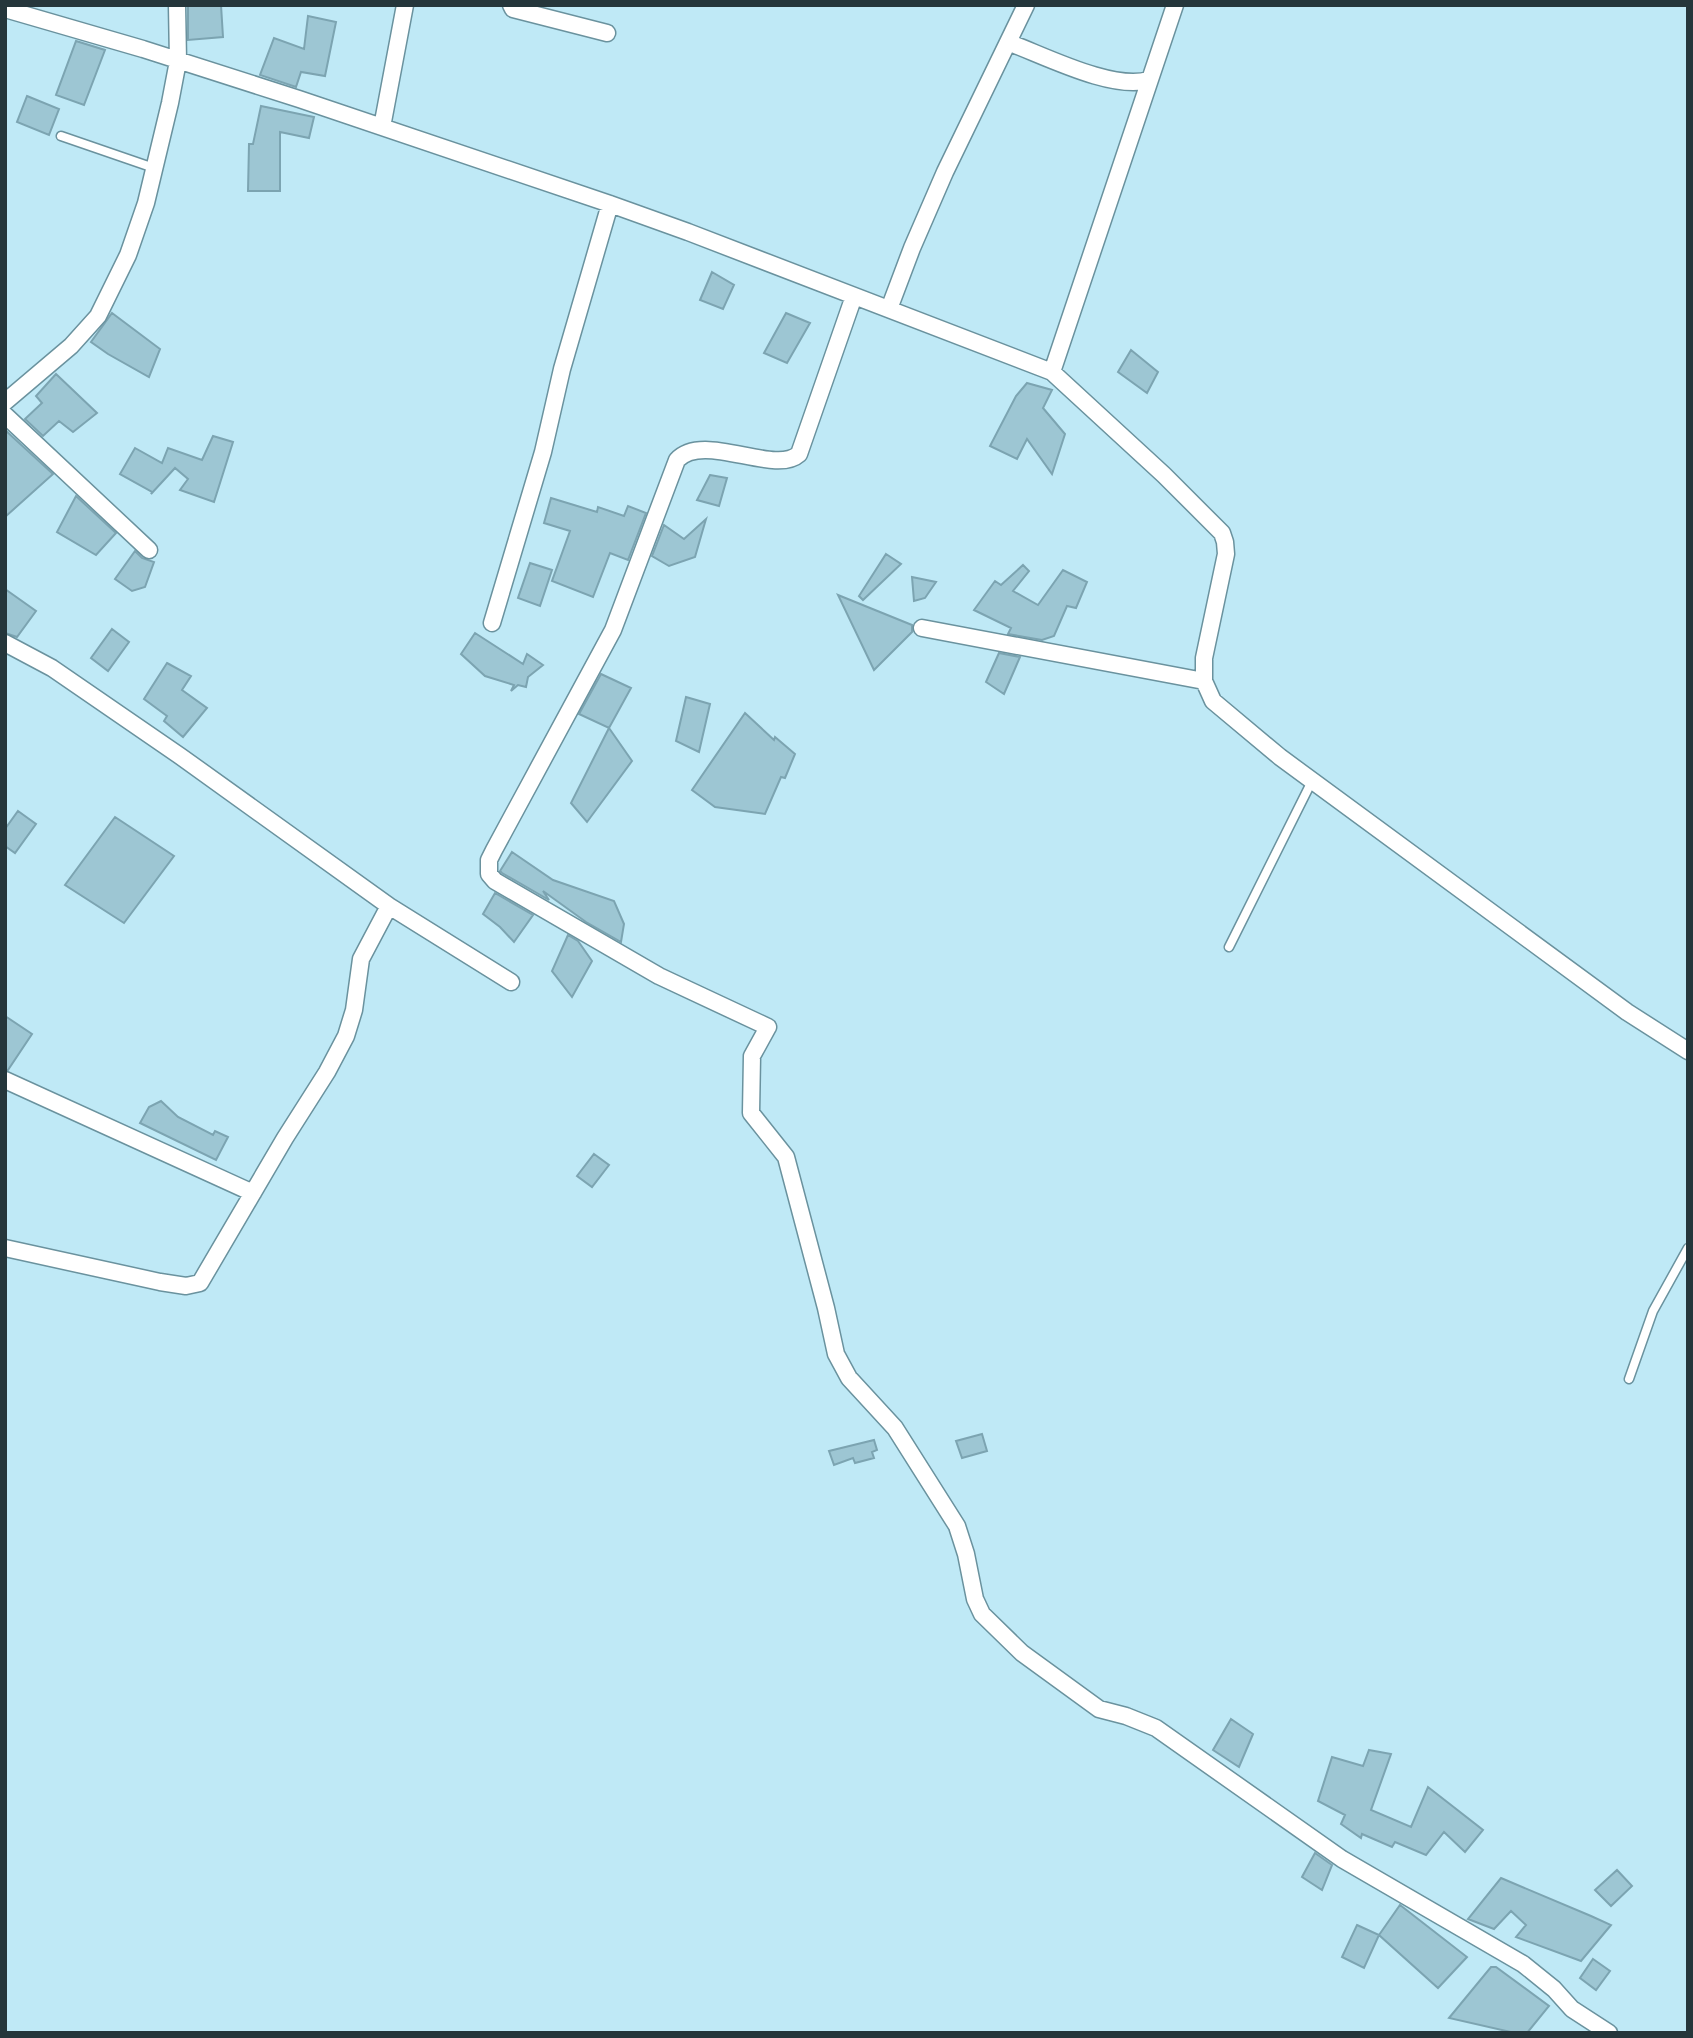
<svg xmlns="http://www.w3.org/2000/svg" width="1693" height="2038" viewBox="0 0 1693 2038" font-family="Ubuntu,sans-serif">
<rect width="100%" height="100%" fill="#bfe9f6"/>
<!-- building -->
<path fill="#9dc6d3" stroke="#7ca4b1" stroke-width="2" d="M188 5H221L223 37 188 40Z
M308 16 336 22 325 76 301 72 296 87 260 75 274 38 304 49Z
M76 41 105 50 84 105 56 95Z
M27 96 59 109 49 135 17 122Z
M261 106 314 117 309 138 280 132V191H248L249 144H253Z
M712 272 734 285 723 309 700 300Z
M112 313 160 349 149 377 108 354 91 342Z
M786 313 810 323 787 363 764 353Z
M1131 350 1158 372 1147 393 1118 372Z
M56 374 97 413 73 432 59 421 43 436 25 419 42 403 36 396Z
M1027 383 1052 390 1043 408 1065 434 1052 474 1027 439 1017 459 990 446 1016 396Z
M5 430 53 474 5 517Z
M213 436 233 442 214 502 180 490 188 479 175 468 151 494 152 492 120 474 135 448 162 463 168 448 202 460Z
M710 475 727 478 719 506 697 500Z
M76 496 116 533 96 555 57 532Z
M551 498 597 512 598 507 624 516 628 506 646 513 628 560 610 553 593 597 552 581 570 531 544 523Z
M706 519 695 557 669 566 652 556 664 525 684 539Z
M135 551 142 558 154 562 145 587 132 591 115 579Z
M886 554 901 564 863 600 859 596Z
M530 563 552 570 540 606 518 598Z
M1023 565 1029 571 1013 591 1038 605 1063 570 1087 582 1076 608 1067 606 1054 636 1042 640 1008 634 1011 628 974 610 995 581 1001 585Z
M912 577 936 582 925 598 914 601Z
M5 589 36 611 17 637 5 633Z
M838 595 912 625V632L874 670Z
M112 629 129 642 108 671 91 658Z
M475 633 523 664 527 654 543 665 528 677 526 687 518 685 511 691 514 685 485 676 461 654Z
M999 653 1020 657 1004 694 986 682Z
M167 663 191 676 182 690 207 708 183 737 164 721 167 716 144 699Z
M601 674 631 688 609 728 579 714Z
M686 697 710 704 699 752 676 741Z
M745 713 774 740 775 737 795 754 785 778 781 777 765 814 715 807 692 790Z
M609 728 632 761 587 822 571 803Z
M18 811 36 824 15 853 5 846V829Z
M115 817 174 856 124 923 65 885Z
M512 852 553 880 614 901 624 924 621 942 586 922 543 891 549 900 502 873 500 871Z
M495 893 533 915 514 942 500 927 483 914Z
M568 935 578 941 592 961 572 997 552 971Z
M5 1016 32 1034 8 1070H5Z
M161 1101 178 1117 213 1135 215 1131 228 1137 216 1160 140 1123 149 1107Z
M594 1154 609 1165 592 1187 577 1176Z
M982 1434 987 1451 962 1458 956 1441Z
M874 1440 877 1450 872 1452 874 1458 855 1463 853 1458 834 1465 829 1451Z
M1231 1719 1253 1734 1239 1767 1213 1750Z
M1369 1750 1391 1754 1371 1810 1411 1827 1428 1787 1483 1830 1465 1852 1444 1832 1426 1855 1395 1842 1392 1847 1362 1834 1361 1838 1341 1824 1345 1815 1318 1801 1332 1757 1363 1766Z
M1315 1853 1332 1865 1322 1890 1302 1877Z
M1617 1870 1632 1886 1611 1906 1595 1890Z
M1501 1878 1591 1916 1611 1925 1581 1961 1516 1937 1526 1925 1511 1911 1494 1929 1468 1919Z
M1400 1905 1467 1957 1438 1988 1379 1935Z
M1357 1925 1379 1935 1364 1968 1342 1957Z
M1593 1959 1610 1971 1596 1990 1580 1978Z
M1491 1967H1496L1549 2006 1527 2033H1515L1449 2018Z"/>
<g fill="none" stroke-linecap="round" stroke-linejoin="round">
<defs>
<path id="lane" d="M61 136 154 168
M1229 947 1312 781
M1629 1379 1653 1311 1688 1248"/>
<path id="street" d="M511 5 513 9 607 33
M1175 5 1052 372 1164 475 1222 533 1225 542 1226 554 1204 658V681L1213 701 1280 757 1627 1012 1688 1051
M5 9 143 49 299 99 610 204 688 232 1052 372
M1010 43C1045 56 1113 91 1149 80
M382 127 405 5
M854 296 799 454C775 476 703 431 677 460L613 630 494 850 489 860V874L495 881 659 976 768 1027 752 1056 751 1113 786 1157 826 1308 836 1354 849 1378 895 1428 957 1526 966 1554 975 1599 982 1614 1022 1653 1099 1709 1126 1716 1156 1728 1342 1859 1523 1964 1554 1989 1572 2009 1609 2033
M889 309 912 248 945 172 1026 5
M5 402 71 346 98 316 128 255 146 203 170 103 178 61 177 5
M5 415 149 550
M492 623 543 452 562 369 610 204
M922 628 1204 681
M5 643 52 668 180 756 389 906 361 959 354 1010 346 1036 327 1072 285 1138 200 1283 186 1286 160 1282 5 1248
M389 906 511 982
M5 1080 253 1193"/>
</defs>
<!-- lane casing -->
<use href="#lane" stroke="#6a929e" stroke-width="11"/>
<!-- street casing -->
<use href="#street" stroke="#6a929e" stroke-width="19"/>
<!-- lane -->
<use href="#lane" stroke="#fff" stroke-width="8"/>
<!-- street -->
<use href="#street" stroke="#fff" stroke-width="16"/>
</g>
<!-- border -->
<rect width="1693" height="2038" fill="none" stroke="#25363b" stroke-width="14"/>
</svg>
